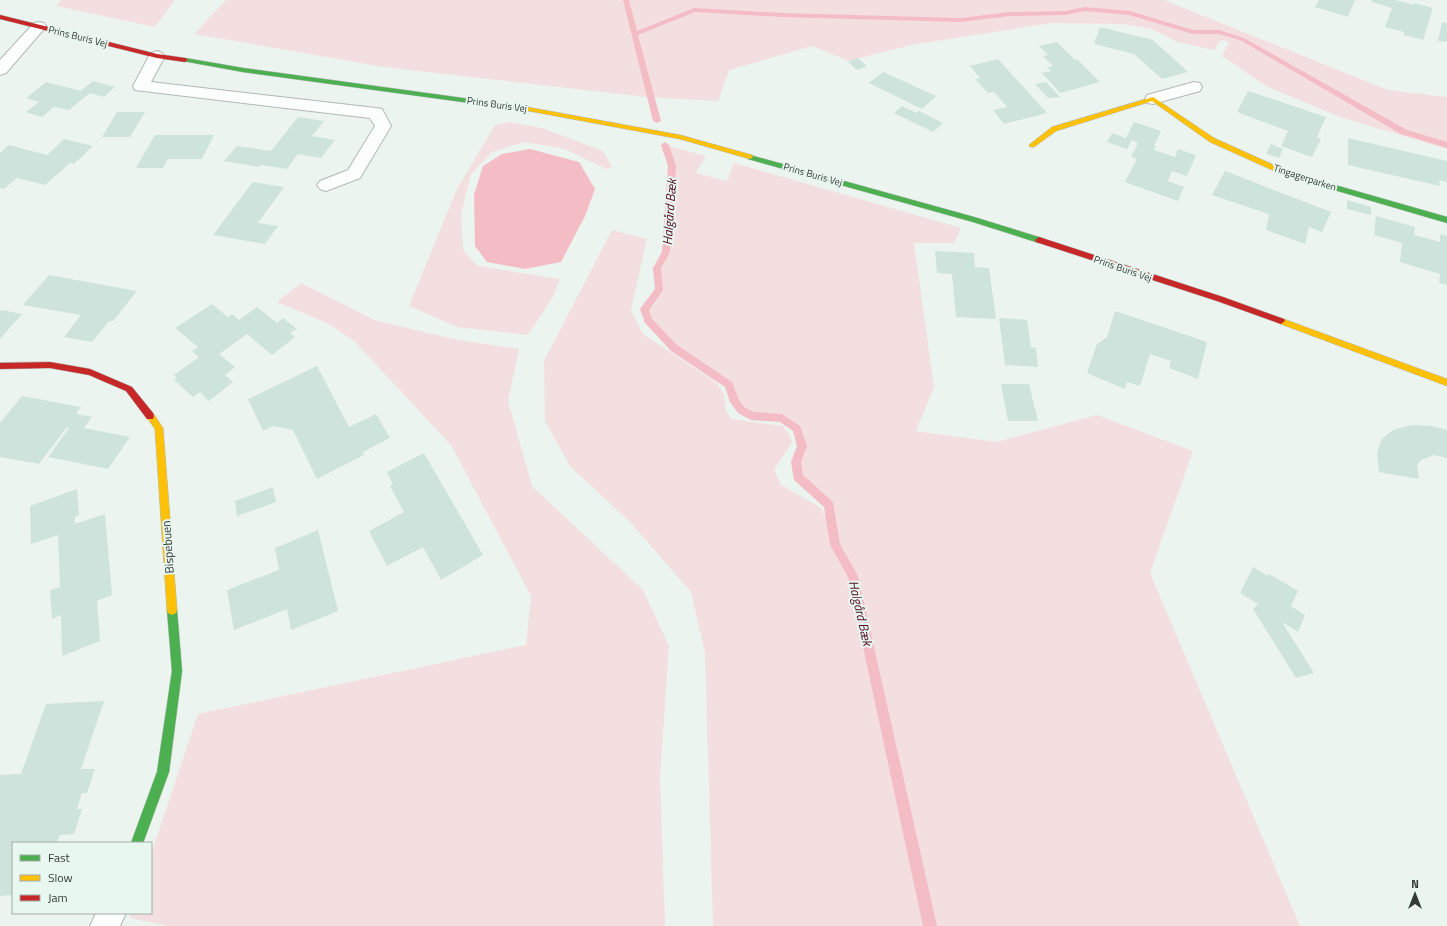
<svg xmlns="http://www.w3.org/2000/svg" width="1447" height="926" viewBox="0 0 1447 926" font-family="'Titillium Web',sans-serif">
<rect width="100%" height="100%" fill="#ecf4f0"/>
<!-- green -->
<path fill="#f3dfe0" d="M61 0H175L155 27 56 6Z
M226 0H1164L1388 90 1447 97V149L1340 117 1268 87 1222 56 1229 42 1221 40 1214 50 1178 42 1151 29 1124 24 1051 23 911 45 848 61 812 46 729 70 718 101 646 97 384 67 194 34Z
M509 122 542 128 603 151 612 167 606 169 565 149 524 142 492 152 471 174 461 214 463 250 478 266 560 279 554 295 528 335 457 327 409 306 457 189 495 125Z
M665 145 706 156 696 173 727 181 734 163 961 228 954 243H914L934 387 916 431 996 442 1097 415 1193 451 1150 573 1300 926H713L705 653 691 592 630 522 570 466 545 421 544 361 612 230 647 239 631 310 643 334 716 382 724 394 726 411 731 419 783 426 790 436 792 443 774 469 781 485 821 508 833 532 829 505 798 477 796 462 802 446 797 429 782 418 751 416 741 410 735 402 729 385 674 348 648 321 644 309 659 290 657 268 666 252 672 166Z
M301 283 374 320 453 339 519 349 508 401 532 486 643 590 669 646 660 777 665 926H169L130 918 131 913H151V854L198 714 526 645 531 596 451 445 354 341 329 324 277 302Z"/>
<!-- water -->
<path fill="#f4bdc5" d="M530 149 579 162 595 189 585 216 561 262 525 269 487 262 475 246 474 195 483 166 502 154Z"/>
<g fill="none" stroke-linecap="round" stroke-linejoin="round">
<!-- stream -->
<path fill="#f4bdc5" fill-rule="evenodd" d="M623 0H629L637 31 694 8 782 13 960 18 1010 12 1065 11 1085 7 1130 11 1193 30H1219L1244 38 1407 130 1447 142V148L1401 134 1240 40 1219 34H1193L1129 15 1085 11 1065 15 1010 16 960 22 782 17 695 12 638 35 661 121 657 123 653 121Z
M665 142 669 145 676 166 670 252 661 268 663 290 649 310 652 319 677 345 732 382 739 400 744 407 753 412 782 414 800 426 807 446 801 462 803 475 833 502 840 544 858 576 937 926H923L848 577 830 545 824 507 794 480 791 462 797 446 793 431 780 422 751 420 738 413 730 402 725 387 671 351 645 323 640 309 655 289 653 268 662 252 668 166 661 145Z"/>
</g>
<!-- building -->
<path fill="#cee3db" d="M1319 0H1355L1348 17 1315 7Z
M1372 0H1396L1414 5V3L1433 8 1423 40 1404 35V32L1385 27 1392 8 1372 2Z
M1442 22 1447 23V42L1438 41Z
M1100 27 1153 40 1188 72 1162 79 1134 54 1094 44Z
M1057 42 1075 60 1077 59 1100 82 1060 93 1042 73 1051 71 1047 67 1053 66 1043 56 1048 55 1039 46Z
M858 58 867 66 857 70 848 62Z
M998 59 1047 113 1004 124 993 110 1007 107 994 92 988 93 975 79 980 78 970 66Z
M883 72 936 96 922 109 869 83Z
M93 81 115 87 104 97 90 93 69 110 54 107 42 117 26 112 39 102 26 98 46 82 81 91Z
M1046 82 1060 97 1048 98 1035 84Z
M1248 91 1326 117 1317 137 1321 139 1312 157 1281 146 1288 131 1237 112Z
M902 106 916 113 919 111 943 123 933 132 894 113Z
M117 112H145L130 137H102Z
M298 117 324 121 312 136 335 140 321 158 298 154 287 169 261 165 259 167 224 161 237 146 271 151Z
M1134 122 1161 131 1154 146H1156L1154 150 1175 157 1178 149 1196 155 1187 176 1172 171 1168 181 1184 187 1178 201 1125 182 1137 159 1131 157 1138 143 1132 140 1127 149 1107 142 1112 133 1126 138Z
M155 135H214L202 159H168L163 168H136Z
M1348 138 1447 161V182L1439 180 1440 186 1348 165Z
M64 139 93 146 74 164 70 163 45 185 17 178 4 189 0 188V153L9 145 47 155Z
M1271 144 1283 149 1279 158 1266 154Z
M1225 171 1331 212 1322 232 1309 227 1305 244 1266 230 1269 214 1212 195Z
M253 182 284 187 258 223 278 226 265 244 213 235Z
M1347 200 1371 207V215L1347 209Z
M1376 216 1415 227 1414 235 1440 242V234L1447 236V285L1439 283 1440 274 1400 262 1402 243 1374 235Z
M935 251 974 253 975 267 989 268 996 319 956 317 952 274 937 273Z
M49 275 137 291 113 321H109L92 342 64 337 81 315 23 305Z
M212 304 228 317 232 314 239 320 257 307 277 323 283 318 297 329 290 333 295 337 272 355 247 334 219 354 235 367 225 375 233 382 209 401 200 392 193 397 174 380 177 378 174 375 199 357 192 351 198 347 175 328Z
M1 310 22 314 0 339V312Z
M1115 311 1207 342 1198 379 1169 368 1171 361 1150 354 1140 386 1127 382 1125 389 1087 373 1097 344 1107 337Z
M999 318 1027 320 1031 347 1036 348 1038 367 1005 365Z
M317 366 349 427 376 414 390 438 363 452 364 455 317 479 293 430 273 426 263 431 248 399Z
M1001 384H1029L1038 421H1008Z
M22 396 81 407 76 414 92 417 84 428 130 437 108 469 48 457 69 428 67 427 39 464 0 457V423Z
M1411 425 1432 426 1447 430V458L1434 455 1421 460 1417 465 1419 479 1379 472 1377 452 1382 439 1393 430Z
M424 453 483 555 441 580 423 547 387 566 369 531 404 512 390 486 393 484 387 472Z
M273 487 276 502 237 516 235 501Z
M77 489 79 515 75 517V524L105 514 112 595 97 601 100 641 62 656 61 615 52 619 50 590 60 587 58 535 31 544 30 506Z
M318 530 338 611 291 630 287 609 234 630 227 590 279 570 275 548Z
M1253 567 1268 576 1269 574 1298 591 1291 606 1305 615 1298 632 1282 622 1314 673 1296 678 1253 609 1258 604 1240 593Z
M104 701 81 769H95L87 793H82L77 809H82L74 834 60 835 57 843H13V895L0 896V775L21 774 46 704Z"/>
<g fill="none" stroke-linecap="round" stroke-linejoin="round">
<defs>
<path id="street" d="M39 22 44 23 46 26 44 29 6 73 0 75V60L34 23Z
M157 51 162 53 165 56 151 82 376 108 382 109 391 126 360 178 326 191 320 189 317 185 320 181 348 170 375 126 370 118 135 90 133 86 149 56 152 53Z
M1194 82 1200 83 1202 87 1200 91 1153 104 1147 103 1145 99 1147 95Z
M96 913H126L120 926H90Z"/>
<path id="fast" d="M185 58 243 68 529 107 532 109 529 111 243 72 183 61V59Z
M748 155H750L974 217 1042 238 1043 240 1039 243 973 222 748 159Z
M1290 173H1293L1447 217V223L1290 177Z
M172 605 176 607 177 610 182 671 169 772 143 843H131L157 772 172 671 167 610 168 607Z"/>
<path id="slow" d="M1153 97 1214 138 1285 170 1296 173 1297 175 1293 177 1281 174 1210 142 1152 101 1056 131 1034 147H1030L1029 145 1052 127Z
M527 107 680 135 752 155 753 157 750 159 680 139 529 111H527Z
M1281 318 1447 379V386L1278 323 1277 321Z
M150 412 153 413 163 428 177 610 176 613 172 615 168 613 167 610 155 429 146 416 147 413Z"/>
<path id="jam" d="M0 15 157 54 185 58 188 60 185 62 157 58 0 19Z
M1039 237 1223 297 1284 319 1285 321 1281 324 1217 301 1036 242 1035 240Z
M50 362 90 369 132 387 153 413 154 416 153 419H147L126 391 89 375 50 368 0 369V363Z"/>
</defs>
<!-- street casing -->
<use href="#street" stroke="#b2b8b5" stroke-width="2"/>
<!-- fast casing -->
<use href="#fast" stroke="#b2b8b5" stroke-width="1"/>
<!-- slow casing -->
<use href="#slow" stroke="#b2b8b5" stroke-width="1"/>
<!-- jam casing -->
<use href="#jam" stroke="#b2b8b5" stroke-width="1"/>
<!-- street -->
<use href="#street" fill="#fcfdfd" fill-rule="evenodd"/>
<!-- fast -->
<use href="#fast" fill="#4caf50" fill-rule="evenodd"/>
<!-- slow -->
<use href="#slow" fill="#ffc107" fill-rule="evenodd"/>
<!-- jam -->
<use href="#jam" fill="#c62828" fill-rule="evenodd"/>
</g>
<g text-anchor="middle" stroke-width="4" stroke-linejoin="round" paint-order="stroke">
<!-- far-street labels -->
<g font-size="10" fill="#343937" stroke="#e9f7f1">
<text transform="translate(78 36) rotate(14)" y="4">Prins Buris Vej</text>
<text transform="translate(497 104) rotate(8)" y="4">Prins Buris Vej</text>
<text transform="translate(813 174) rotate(16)" y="4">Prins Buris Vej</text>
<text transform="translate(1305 177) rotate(18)" y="4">Tingagerparken</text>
<text transform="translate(1123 268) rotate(19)" y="4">Prins Buris Vej</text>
</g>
<!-- street labels -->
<g font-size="12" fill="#343937" stroke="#e9f7f1">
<text transform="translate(168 547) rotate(-94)" y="4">Bispebuen</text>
</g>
<!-- water labels -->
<g font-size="13" font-style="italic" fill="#540d21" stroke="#e9f7f1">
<text transform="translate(669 212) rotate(-86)" y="5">Halgård Bæk</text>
<text transform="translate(861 613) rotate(77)" y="5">Halgård Bæk</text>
</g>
</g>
<!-- legend -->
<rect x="12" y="842" width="140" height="72" fill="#e9f7f1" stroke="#a1aba7"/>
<rect x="20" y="855" width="20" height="6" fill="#4caf50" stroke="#a1aba7"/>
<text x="48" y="862" font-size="12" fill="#343937">Fast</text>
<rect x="20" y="875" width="20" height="6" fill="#ffc107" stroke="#a1aba7"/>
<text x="48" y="882" font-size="12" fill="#343937">Slow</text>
<rect x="20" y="895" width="20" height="6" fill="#c62828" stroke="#a1aba7"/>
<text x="48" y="902" font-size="12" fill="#343937">Jam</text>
<!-- north arrow -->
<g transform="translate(1415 894)" stroke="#e9f7f1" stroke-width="3" paint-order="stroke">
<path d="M0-3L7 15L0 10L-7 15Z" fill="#343937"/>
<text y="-6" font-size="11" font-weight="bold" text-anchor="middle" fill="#343937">N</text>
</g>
</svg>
